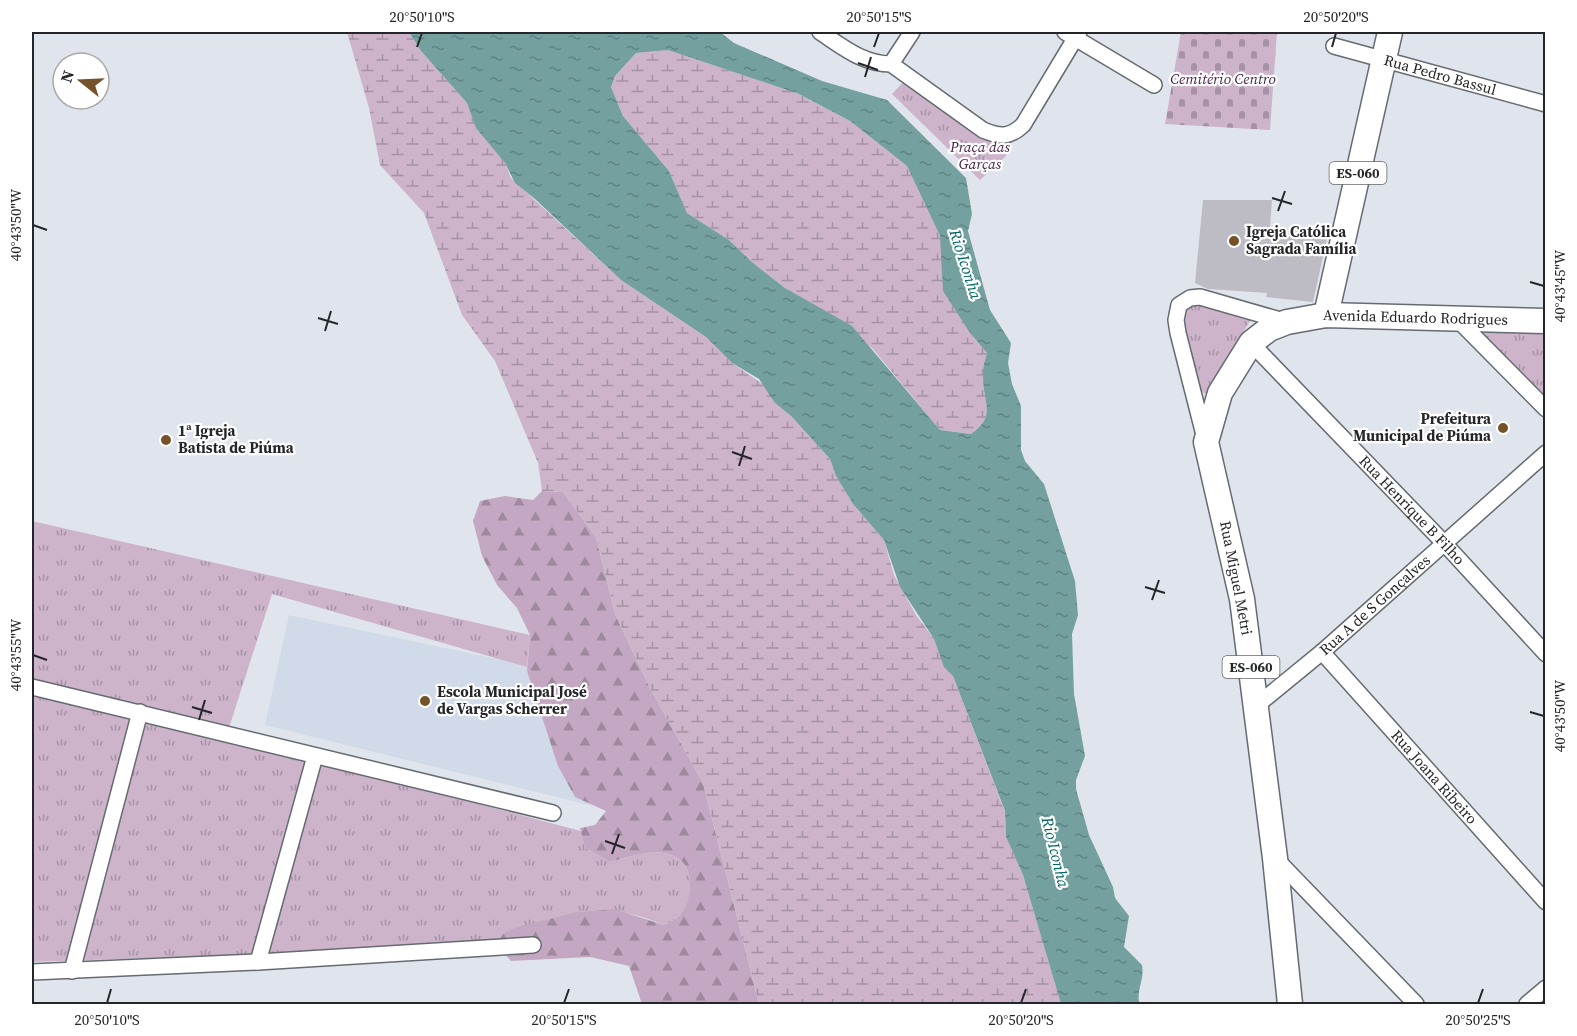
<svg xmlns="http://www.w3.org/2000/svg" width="1577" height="1036" viewBox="0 0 1577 1036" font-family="'Source Serif 4',serif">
<defs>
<pattern id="grass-tufts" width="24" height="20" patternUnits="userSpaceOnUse" patternTransform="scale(1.5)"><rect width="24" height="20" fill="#cdb4cb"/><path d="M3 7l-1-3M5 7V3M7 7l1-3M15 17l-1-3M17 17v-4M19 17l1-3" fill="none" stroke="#a692a5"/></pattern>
<pattern id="forest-firs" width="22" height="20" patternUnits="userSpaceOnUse" patternTransform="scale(1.5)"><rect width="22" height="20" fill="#c4a8c3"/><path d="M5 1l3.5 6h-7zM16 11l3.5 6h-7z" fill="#9f899e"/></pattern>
<pattern id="wetland-marsh" width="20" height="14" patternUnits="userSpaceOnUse" patternTransform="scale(1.5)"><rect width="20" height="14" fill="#cdb4cb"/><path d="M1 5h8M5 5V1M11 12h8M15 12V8" fill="none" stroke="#a692a5"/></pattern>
<pattern id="cemetery-stones" width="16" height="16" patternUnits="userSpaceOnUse" patternTransform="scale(1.5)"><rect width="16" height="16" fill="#cdb4cb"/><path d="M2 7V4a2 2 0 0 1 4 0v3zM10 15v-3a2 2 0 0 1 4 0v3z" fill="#a692a5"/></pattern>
<pattern id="water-ripples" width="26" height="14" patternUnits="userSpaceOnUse" patternTransform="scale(1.5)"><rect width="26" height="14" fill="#74a19f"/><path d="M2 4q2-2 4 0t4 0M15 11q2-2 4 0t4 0" fill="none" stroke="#5f8382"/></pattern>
</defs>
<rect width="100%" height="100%" fill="#e0e5ed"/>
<!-- built -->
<path fill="#d1dae8" d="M289 615 578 676 593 806 265 725Z"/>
<!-- grass -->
<path fill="url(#grass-tufts)" d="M907 78 1007 155 980 180 892 94Z
M1197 300 1251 319 1207 395 1199 390 1182 320 1185 309Z
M1480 332 1545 334V403Z
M32 521 530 635 527 667 272 594 226 737 581 831 585 847 609 862C629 857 660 845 679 859 696 871 691 900 680 915 677 919 669 922 664 925 595 896 561 914 497 946L32 962Z"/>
<!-- forest -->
<path fill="url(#forest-firs)" d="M542 491 563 492 596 537 615 614 650 688 703 783 759 1004H642L629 966 590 957 511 961 496 944 504 933 518 927 577 912 614 909 664 925C669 922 677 919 680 915 691 900 696 871 679 859 660 845 629 857 609 862L585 847 580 828 595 825 606 811 575 797 558 766 527 671 530 635 517 608 497 585 482 556 473 521 480 501 505 496 533 500Z"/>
<!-- wetland -->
<path fill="url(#wetland-marsh)" d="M347 32H409L421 51 467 103 476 127 505 163 511 178 621 280 706 337 732 363 767 387 775 403 791 416 830 459 836 476 853 504 884 540 894 575 916 615 934 639 943 663 953 676 1005 812 1006 837 1023 875 1061 1004H759L703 783 650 688 615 614 596 537 563 492 542 491 538 463 495 361 462 315 424 213 380 165 369 108Z
M668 50 799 94 850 121 907 166 940 236 943 260 970 333 987 353C985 360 982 369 983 377 983 404 997 415 971 434L940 430 872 348 785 288 753 263 729 240 687 213 669 171 623 116 611 87 615 76 636 53Z"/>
<!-- cemetery -->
<path fill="url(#cemetery-stones)" d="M1181 32H1277L1270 130 1165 124Z"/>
<!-- water -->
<path fill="url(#water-ripples)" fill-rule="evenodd" d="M409 32H720L734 43 822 81 887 100 966 178 972 214 968 231 990 310 1011 343 1008 363 1012 384 1021 406V450L1025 461 1044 484 1075 581 1078 615 1072 634 1074 694 1085 756 1076 780V789L1089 835 1113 887 1115 898 1129 916 1124 947 1142 965C1145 979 1135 993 1140 1004H1061L1023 875 1006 837 1005 811 953 676 944 667 934 639 900 587 884 540 853 504 836 476 830 459 791 416 775 403 759 379 732 363 706 337 621 280 535 199 515 183 505 163 476 128 467 103 421 51ZM668 50 799 94 850 121 907 166 940 236 943 291 970 333 987 353C985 360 982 369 983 377 983 404 997 415 971 434L940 430 852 326 785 288 753 263 729 240 687 213 669 171 623 116 611 87 615 76 636 53Z"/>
<!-- building -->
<path fill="#bdbcc4" d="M1203 200H1272L1270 227 1328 234 1313 302 1266 297 1267 293 1208 289 1195 283Z"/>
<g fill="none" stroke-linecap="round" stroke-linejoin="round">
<defs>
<g id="minor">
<path d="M820 32C843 47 863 64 891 64L983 130C1000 137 1009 138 1023 125L1079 32"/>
<path d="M1065 32 1154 85"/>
<path id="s1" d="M1334 46 1546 104"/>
<path d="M891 64 912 32"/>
<path d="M1456 318 1546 409"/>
<path id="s2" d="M1251 343 1444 543 1546 654"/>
<path d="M1205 439 1178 333 1176 320 1179 305 1190 298 1200 297 1287 322"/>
<path id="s3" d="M1322 652 1546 902"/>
<path d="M32 687 553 813"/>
<path id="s4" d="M1256 706 1322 652 1546 453"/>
<path d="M1275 858 1416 1004"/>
<path d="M258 962 315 756"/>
<path d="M72 971 140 712"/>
<path d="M32 972 258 962 533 945"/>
<path d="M1527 1004 1546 988"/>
</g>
<g id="primary">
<path d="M1326 315 1390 32"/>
<path id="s5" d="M1290 1004 1275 858 1242 599 1206 442 1220 393 1251 343 1269 329 1287 322 1326 315 1546 321"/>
</g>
</defs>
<!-- minor casing -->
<use href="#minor" stroke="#666a71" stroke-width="18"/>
<!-- primary casing -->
<use href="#primary" stroke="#666a71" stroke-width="27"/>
<!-- minor -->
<use href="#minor" stroke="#fff" stroke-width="15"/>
<!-- primary -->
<use href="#primary" stroke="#fff" stroke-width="24"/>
</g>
<!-- ticks -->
<path fill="none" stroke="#252629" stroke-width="2" d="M417 47 422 33M874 47 879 33M1332 47 1336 33M858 63 878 70M865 77 871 57M1272 198 1292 204M1278 211 1285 191M33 225 47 230M1530 282 1544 286M318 318 338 324M325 331 331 311M732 452 752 459M739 466 745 446M1145 587 1165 593M1152 600 1159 580M33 655 47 660M192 707 212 713M1530 712 1544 716M199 720 205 700M605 841 625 848M612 854 619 834M107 1003 111 989M564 1003 569 989M1021 1003 1026 989M1478 1003 1483 989"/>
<!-- markers -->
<g fill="#75522a" stroke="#fff" stroke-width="2">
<circle cx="1234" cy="241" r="6"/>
<circle cx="1503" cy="428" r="6"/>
<circle cx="166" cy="440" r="6"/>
<circle cx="425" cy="701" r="6"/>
</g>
<g text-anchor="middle" stroke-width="4.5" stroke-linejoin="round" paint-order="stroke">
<!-- shield labels -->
<g fill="#fff" stroke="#666769" stroke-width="1.5">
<rect x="1329.5" y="162" width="57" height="22" rx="4.5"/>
<rect x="1222.5" y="656" width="57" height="22" rx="4.5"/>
</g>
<g font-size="14" font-weight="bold" fill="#252629">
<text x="1358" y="178">ES-060</text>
<text x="1251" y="672">ES-060</text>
</g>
<!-- street labels -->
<g font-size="15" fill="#252629" stroke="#fff">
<text dy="5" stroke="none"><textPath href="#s1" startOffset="110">Rua Pedro Bassul</textPath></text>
<text dy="5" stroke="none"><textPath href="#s5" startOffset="850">Avenida Eduardo Rodrigues</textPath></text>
<text dy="5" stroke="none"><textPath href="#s2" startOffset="232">Rua Henrique B Filho</textPath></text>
<text transform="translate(1236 578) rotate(79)" y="5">Rua Miguel Metri</text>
<text dy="5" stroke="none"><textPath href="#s4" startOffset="156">Rua A de S Gonçalves</textPath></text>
<text dy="5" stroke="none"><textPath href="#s3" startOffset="168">Rua Joana Ribeiro</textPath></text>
</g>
<!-- park labels -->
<g font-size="15" font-style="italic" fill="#441f44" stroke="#fff">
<text x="1223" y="84">Cemitério Centro</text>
<text x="980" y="152">Praça das<tspan x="980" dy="17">Garças</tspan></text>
</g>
<!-- poi labels -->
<g font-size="15" font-weight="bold" fill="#252629" stroke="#fff" text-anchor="start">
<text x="1246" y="237">Igreja Católica<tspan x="1246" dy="17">Sagrada Família</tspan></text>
<text x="1491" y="424" text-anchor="end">Prefeitura<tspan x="1491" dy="17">Municipal de Piúma</tspan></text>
<text x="178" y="436">1ª Igreja<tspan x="178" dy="17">Batista de Piúma</tspan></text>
<text x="437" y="697">Escola Municipal José<tspan x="437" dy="17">de Vargas Scherrer</tspan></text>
</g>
<!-- water labels -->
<g font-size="16" font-style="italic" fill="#006563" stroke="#fff">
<text transform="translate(966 264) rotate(72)" y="6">Rio Iconha</text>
<text transform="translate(1056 852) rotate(76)" y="6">Rio Iconha</text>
</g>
</g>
<!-- border -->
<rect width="1577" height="1036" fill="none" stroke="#ffffff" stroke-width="66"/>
<!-- north arrow -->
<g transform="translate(81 81) rotate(288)"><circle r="28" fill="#ffffff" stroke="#a8a8a9" stroke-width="1.5"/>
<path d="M0-4.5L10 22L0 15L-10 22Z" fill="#75522a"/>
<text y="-9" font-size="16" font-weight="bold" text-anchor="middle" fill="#252629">N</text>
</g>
<rect x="33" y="33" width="1511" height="970" fill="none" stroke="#252629" stroke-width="2"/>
<g font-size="15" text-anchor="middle" fill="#252629">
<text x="422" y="22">20°50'10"S</text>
<text x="879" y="22">20°50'15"S</text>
<text x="1336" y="22">20°50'20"S</text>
<text transform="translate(16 225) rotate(-90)" y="5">40°43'50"W</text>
<text transform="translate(1560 286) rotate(-90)" y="5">40°43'45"W</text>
<text transform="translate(16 655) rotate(-90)" y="5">40°43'55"W</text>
<text transform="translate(1560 716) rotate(-90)" y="5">40°43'50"W</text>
<text x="107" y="1025">20°50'10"S</text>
<text x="564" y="1025">20°50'15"S</text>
<text x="1021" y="1025">20°50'20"S</text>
<text x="1478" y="1025">20°50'25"S</text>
</g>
</svg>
